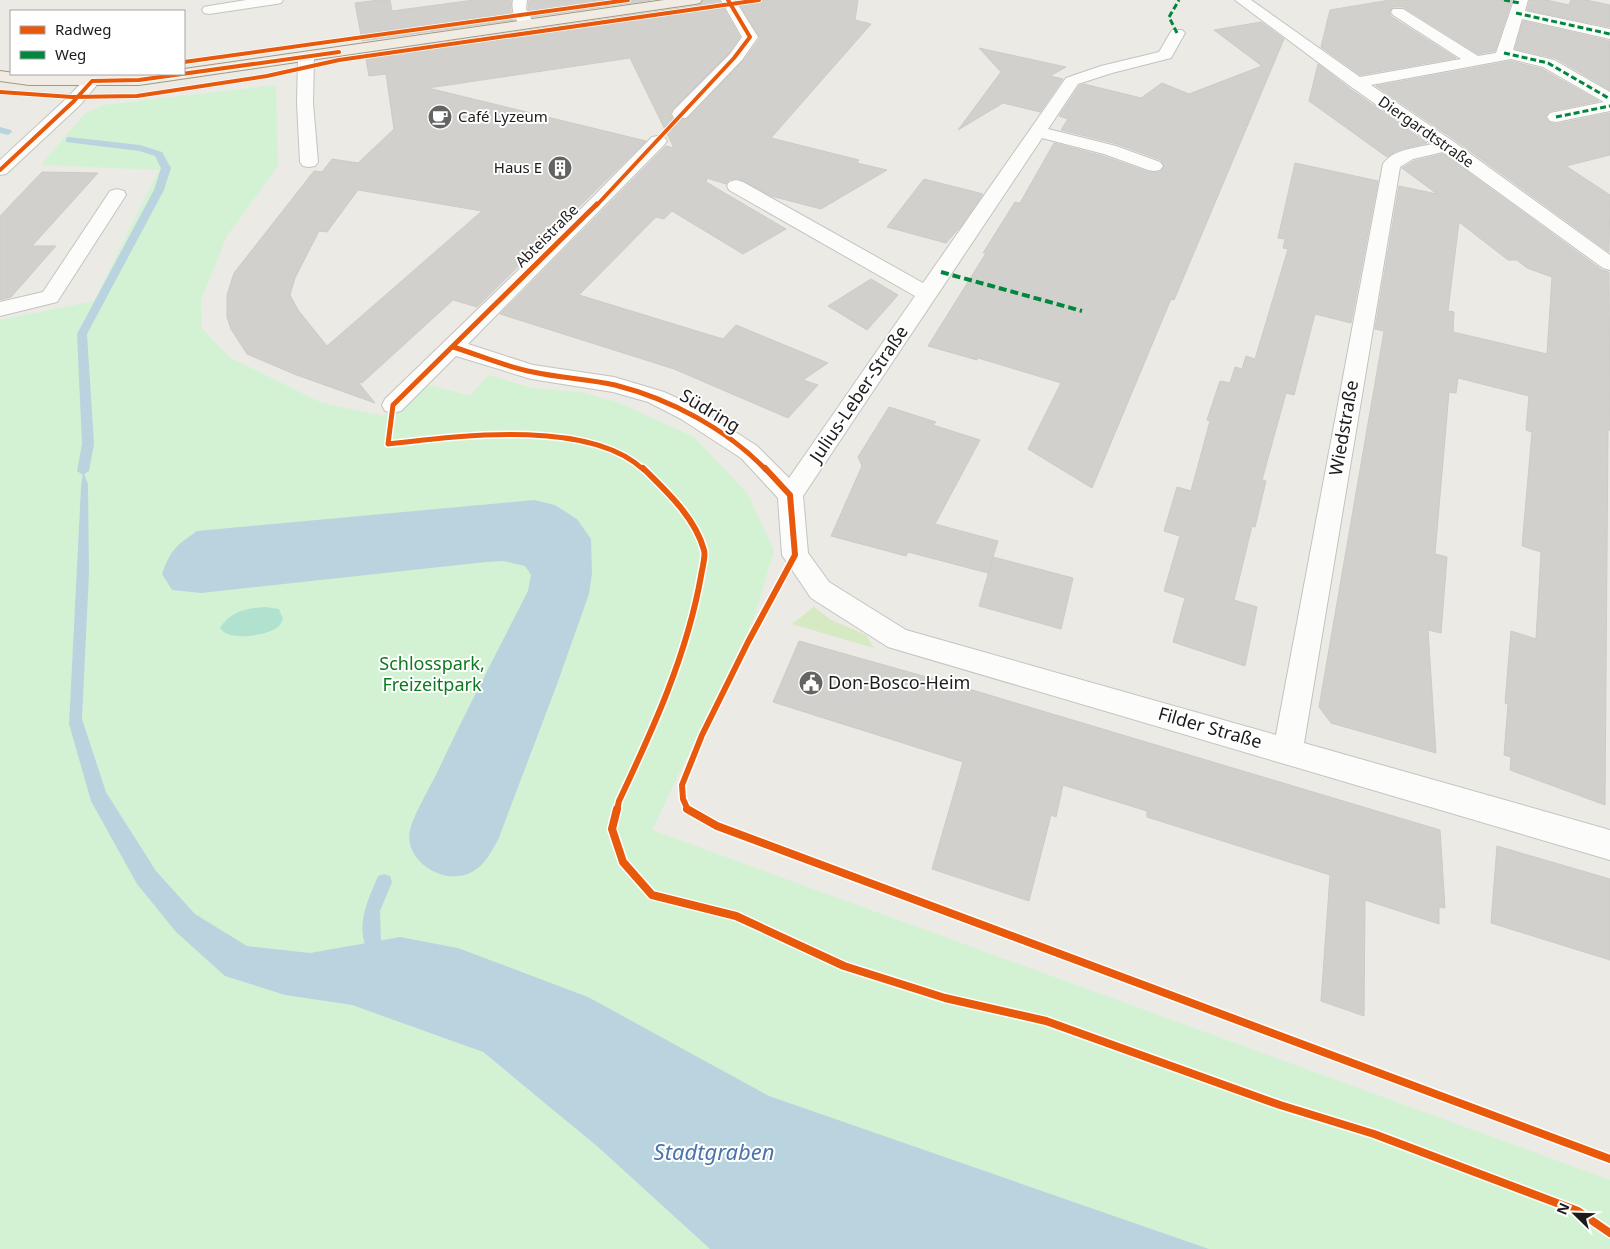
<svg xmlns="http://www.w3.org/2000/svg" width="1610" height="1249" viewBox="0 0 1610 1249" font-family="'Noto Sans',sans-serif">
<rect width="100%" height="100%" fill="#ebeae5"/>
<!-- grass -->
<path fill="#d5e9c3" d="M814 607 831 620 866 635 874 648 792 624Z"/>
<!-- park -->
<path fill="#d3f2d4" d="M276 85 278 166 227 236 201 300 202 328 229 357 322 403 383 416 430 385 470 396 488 375 533 388 579 392 617 402 694 437 748 494 774 551 754 618 652 830 1610 1180V1249H853L588 997 458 948 400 937 310 953 247 946 195 914 156 871 106 792 82 719 89 574 83 472 81 487 69 724 137 884 285 995 352 1005 482 1052 598 1147 710 1249H0V320L94 301 159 170 41 165 84 114 104 105Z"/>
<!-- pitch -->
<path fill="#b1e2d0" d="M266 607 279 609 283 619C281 624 278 628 273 630 261 636 227 641 220 628 230 611 248 608 266 607Z"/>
<!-- water -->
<path fill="#b9d4de" d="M83 471 88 484 89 574 82 719 106 792 156 871 195 914 247 946 310 953 400 937 458 948 588 997 769 1096 1209 1249H710L598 1147 483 1052 352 1005 285 995 225 976 176 932 137 884 91 801 69 724 81 487Z
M534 500 555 505 577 519 591 539 592 573 589 594 556 687 498 840C491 852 485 865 472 872 445 887 403 861 410 830 413 817 429 788 436 775 465 712 497 652 528 591L531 575 525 566 503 561 486 562 201 593 172 590 162 574C171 549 176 546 197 531Z"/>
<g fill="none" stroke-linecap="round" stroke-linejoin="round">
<!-- stream -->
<path fill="#b9d4de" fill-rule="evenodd" d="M0 127 11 130 12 132 8 135 0 133Z
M69 137 140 145 162 152 171 168 164 190 87 334 94 444 89 471 83 475 77 471 82 444 77 334 154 190 161 168 155 156 139 151 66 142V138Z
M384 874 390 876 392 882 380 911 381 941 378 947 372 950 366 947C356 923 369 898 378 876Z"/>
</g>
<!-- building -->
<path fill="#d2d0cc" stroke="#cecbc6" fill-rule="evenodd" d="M379 0H390L392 11 474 0H511V11L514 20 362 41 355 3Z
M529 0H651L532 17 528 9Z
M704 0H719L740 37 729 53 673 109 670 113 672 119H687L743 61 760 38 737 0H858L855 20 871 24 771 138 859 160 857 163 887 170 821 209 771 196 737 178 728 180 726 184 707 178 706 182 786 229 743 254 672 211 664 219 656 217 579 295 723 339 736 325 828 363 803 380 818 385 788 418 674 369 500 314 666 146 674 148 630 58 428 88 646 141 477 307 453 300 362 383 358 382 375 403 294 374 247 354 231 329 227 317V295L234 273 314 171 322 172 332 159 358 163 394 129 386 74 369 76 365 54 695 6 702 4ZM358 190 482 211 327 346 298 310 290 295 295 278 319 231 327 232Z
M1390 0H1512L1495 51 1478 54 1403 7H1393L1389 13 1392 17 1456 58 1360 75 1321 47 1330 10Z
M1530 0H1546L1569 5 1571 0H1586L1610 5V27L1527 10Z
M1523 21 1610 41V90L1555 58 1515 49Z
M1261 22 1284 39 1174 300 1171 299 1092 488 1028 449 1061 383 978 358 977 360 928 346 986 253H983L1015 202 1020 203 1054 143 1103 156 1148 172H1160L1164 167 1161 160 1117 144 1061 130 1068 119 1059 116 1079 86 1084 84 1141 98 1162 83 1189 94 1262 66 1214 30Z
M979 48 1066 67 1050 76 1063 79 1040 112 1003 103 958 130 1001 72Z
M1511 61 1542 69 1599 101 1550 111 1545 117 1550 123 1556 124 1610 113V155L1566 166 1610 195 1609 252 1455 140 1376 86Z
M1318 64 1349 88 1427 143 1398 150 1387 157 1309 101Z
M1443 154 1602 270 1609 272 1610 430H1608L1605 805 1510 770 1511 757 1504 755 1508 704 1505 703 1511 631 1536 639 1541 552 1522 546 1532 432 1526 430 1529 396 1458 378 1456 393 1449 392 1435 554 1447 557 1441 633 1428 630 1436 753 1331 723 1319 707 1384 331 1375 329 1399 186 1437 194 1402 168 1414 161ZM1459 222 1508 260H1517L1527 268 1552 277 1547 354 1453 332 1454 312 1448 311Z
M1295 163 1378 181 1351 323 1315 314 1294 395 1286 393 1262 480 1266 481 1255 527 1252 526 1234 600 1257 607 1245 666 1173 642 1185 598 1164 591 1180 536 1164 531 1177 487 1191 491 1210 421 1207 420 1220 381 1230 383 1235 367 1242 369 1246 356 1255 359 1288 249 1283 248 1285 239 1278 238Z
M42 172 98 173 32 246H56L11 297 0 300V216Z
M924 179 983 194 961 226 946 243 887 227Z
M871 279 898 295 867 330 828 306Z
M889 407 936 422 933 425 980 440 935 524 998 541 988 573 908 552 906 556 831 536 862 466 858 457Z
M993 557 1073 578 1061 629 979 606Z
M799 641 969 689 1440 830 1445 908 1439 907V924L1365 900 1364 1016 1321 1001 1330 875 1147 817V811L1063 785 1056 817 1051 815 1029 901 932 869 963 762 773 702Z
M1497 846 1610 879V960L1491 923Z"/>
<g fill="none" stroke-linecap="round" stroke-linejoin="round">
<defs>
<path id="minor" d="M246 0H283L281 3 276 4 209 14 204 13 202 10 204 7 209 6Z
M513 0H527L526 9 534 24 531 27H521C515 18 511 10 513 0Z
M721 0H735L758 37 742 60 686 118H674L672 114 674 110 730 54 742 37Z
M1235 0H1251L1360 77 1461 59 1393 15 1391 12 1393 9H1403L1478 56 1496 53 1514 0H1528L1525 11 1610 29V39L1522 19 1513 50 1554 60 1610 92V111L1556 122 1550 121 1547 117 1550 113 1604 102 1543 67 1511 59 1371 85 1454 142 1610 255V270L1603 268 1443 152 1413 159 1400 167 1304 743 1610 830V860L888 647 811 598 782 555 778 498 741 458 681 419 648 402 613 392 531 379 456 356 401 411 393 413 385 411 382 405 385 399 563 227 652 137 658 136 664 137 667 141 664 145 468 344 533 365 614 377 664 392 697 407 757 446 789 478 915 296 729 190 727 186 729 182 736 180 743 182 923 283 1066 78 1101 66 1159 52 1172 30H1182L1185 33 1171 58 1112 73 1078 84 1048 129 1116 146 1160 162 1163 166 1160 170 1154 171 1148 170 1104 154 1042 138 803 496 808 553 829 582 906 630 1276 735 1383 164C1393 149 1416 148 1432 144L1350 86Z
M306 52 312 54 314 57 313 103 318 162 315 166 309 167 303 166 300 162 297 103 298 57 300 54Z
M92 76 98 78 100 81 80 105 6 174 0 175V160L68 97 86 78Z
M117 189 124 191 126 195 57 302 0 316V302L43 292 110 191Z"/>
<path id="major" d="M664 0H702L700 3 695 4 139 85H29L0 81V71L29 75 184 74V69Z"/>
</defs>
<!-- minor casing -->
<use href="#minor" stroke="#c3c3c1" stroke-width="2"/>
<!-- major casing -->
<use href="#major" stroke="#a19982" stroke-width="2"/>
<!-- minor -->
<use href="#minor" fill="#fcfcfb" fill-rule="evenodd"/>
<!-- major -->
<use href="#major" fill="#f0ece3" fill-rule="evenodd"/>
<!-- quiet-far1 -->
<path stroke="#00873e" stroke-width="3" stroke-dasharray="6 3" stroke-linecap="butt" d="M1504 0 1520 3
M1516 13 1610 34
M1177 33 1169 17 1179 0
M1504 53 1548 63 1610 99
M1556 117 1610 106"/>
<!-- quiet -->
<path stroke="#00873e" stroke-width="4" stroke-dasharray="8 4" stroke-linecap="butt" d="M941 272 1082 311"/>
<defs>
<path id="cycleway-far3" d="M184 62 628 0
M0 92 72 97 137 96 267 76 339 60 759 0
M0 170 74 101 92 81 139 80 339 52
M596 206 734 58 750 37 728 0"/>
<path id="cycleway-far2" d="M597 204 393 405 388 444C457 436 589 418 644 470
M453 347C479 355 506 367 533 372 560 378 588 379 615 385 670 399 727 429 766 470"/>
<path id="cycleway-far1" d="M617 810 619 801C653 729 687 655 701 576 702 568 706 557 704 550 695 517 666 491 643 468
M688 810 683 799 682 785 702 735 748 642 795 555 790 495 765 468"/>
<path id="cycleway" d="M617 809 612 829 623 862 652 895 736 916 844 966 945 998 1046 1021 1280 1105 1374 1134 1578 1211 1610 1233
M687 809 717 826 1610 1159"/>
</defs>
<!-- cycleway-far3 casing -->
<use href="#cycleway-far3" stroke="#fff" stroke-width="5.5"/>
<!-- cycleway-far2 casing -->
<use href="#cycleway-far2" stroke="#fff" stroke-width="8"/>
<!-- cycleway-far1 casing -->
<use href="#cycleway-far1" stroke="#fff" stroke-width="9"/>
<!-- cycleway casing -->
<use href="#cycleway" stroke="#fff" stroke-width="11"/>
<!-- cycleway-far3 -->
<use href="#cycleway-far3" stroke="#e8590c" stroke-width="4"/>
<!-- cycleway-far2 -->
<use href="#cycleway-far2" stroke="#e8590c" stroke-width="5"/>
<!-- cycleway-far1 -->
<use href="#cycleway-far1" stroke="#e8590c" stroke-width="6"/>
<!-- cycleway -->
<use href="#cycleway" stroke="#e8590c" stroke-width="8"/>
</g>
<!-- icons -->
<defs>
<symbol id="cafe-disc" viewBox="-11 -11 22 22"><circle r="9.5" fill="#646462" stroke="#fff"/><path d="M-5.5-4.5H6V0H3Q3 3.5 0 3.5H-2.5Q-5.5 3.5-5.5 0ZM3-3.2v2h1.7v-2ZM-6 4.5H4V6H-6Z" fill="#fff"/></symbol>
<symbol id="building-disc" viewBox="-11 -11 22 22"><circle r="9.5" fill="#646462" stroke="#fff"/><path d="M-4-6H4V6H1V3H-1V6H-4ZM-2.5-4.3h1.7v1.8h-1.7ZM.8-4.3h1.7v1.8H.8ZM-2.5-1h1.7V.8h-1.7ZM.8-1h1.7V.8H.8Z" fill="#fff"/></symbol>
<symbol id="civic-disc" viewBox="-11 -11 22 22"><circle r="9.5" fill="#646462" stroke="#fff"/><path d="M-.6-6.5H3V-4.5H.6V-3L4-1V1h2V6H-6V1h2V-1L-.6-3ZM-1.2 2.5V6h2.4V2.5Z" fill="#fff"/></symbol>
</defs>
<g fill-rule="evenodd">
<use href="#cafe-disc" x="426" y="103" width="28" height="28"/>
<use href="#building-disc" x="546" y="154" width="28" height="28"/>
<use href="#civic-disc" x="797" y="669" width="28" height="28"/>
</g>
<g text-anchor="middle" stroke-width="4" stroke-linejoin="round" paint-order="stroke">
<!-- far-poi labels -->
<g font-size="15" fill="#1c1c1c" stroke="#fff" text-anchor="start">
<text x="458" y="122">Café Lyzeum</text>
<text x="542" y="173" text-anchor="end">Haus E</text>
</g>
<!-- far-street labels -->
<g font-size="15" fill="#1c1c1c" stroke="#fff">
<text transform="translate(1426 132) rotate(35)" y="5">Diergardtstraße</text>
<text transform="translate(547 236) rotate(-45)" y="5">Abteistraße</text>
</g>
<!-- street labels -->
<g font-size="18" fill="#1c1c1c" stroke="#fff">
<text transform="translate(859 394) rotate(-56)" y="6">Julius-Leber-Straße</text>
<text transform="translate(710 411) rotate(31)" y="6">Südring</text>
<text transform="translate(1344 428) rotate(-80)" y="6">Wiedstraße</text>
<text transform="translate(1210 728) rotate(16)" y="6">Filder Straße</text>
</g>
<!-- park labels -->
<g font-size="18" fill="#0d781e" stroke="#fff">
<text x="432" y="670">Schlosspark,<tspan x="432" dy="21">Freizeitpark</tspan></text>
</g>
<!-- poi labels -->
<g font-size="18" fill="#1c1c1c" stroke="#fff" text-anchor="start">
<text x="828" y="689">Don-Bosco-Heim</text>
</g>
<!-- near-water labels -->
<g font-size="22" font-style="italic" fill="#4b74aa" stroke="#fff">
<text x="714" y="1160">Stadtgraben</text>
</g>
</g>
<!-- legend -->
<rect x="10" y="10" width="175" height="65" fill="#ffffff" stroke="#a4a4a4"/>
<rect x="20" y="26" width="25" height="8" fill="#e8590c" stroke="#a4a4a4"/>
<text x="55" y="35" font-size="15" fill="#1c1c1c">Radweg</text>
<rect x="20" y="51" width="25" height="8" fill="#00873e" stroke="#a4a4a4"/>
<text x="55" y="60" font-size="15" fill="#1c1c1c">Weg</text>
<!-- north arrow -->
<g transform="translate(1575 1214) rotate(293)" stroke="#ffffff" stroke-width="4" paint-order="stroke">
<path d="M0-4L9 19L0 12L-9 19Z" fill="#1c1c1c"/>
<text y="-8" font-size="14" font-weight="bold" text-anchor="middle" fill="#1c1c1c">N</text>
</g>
</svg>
